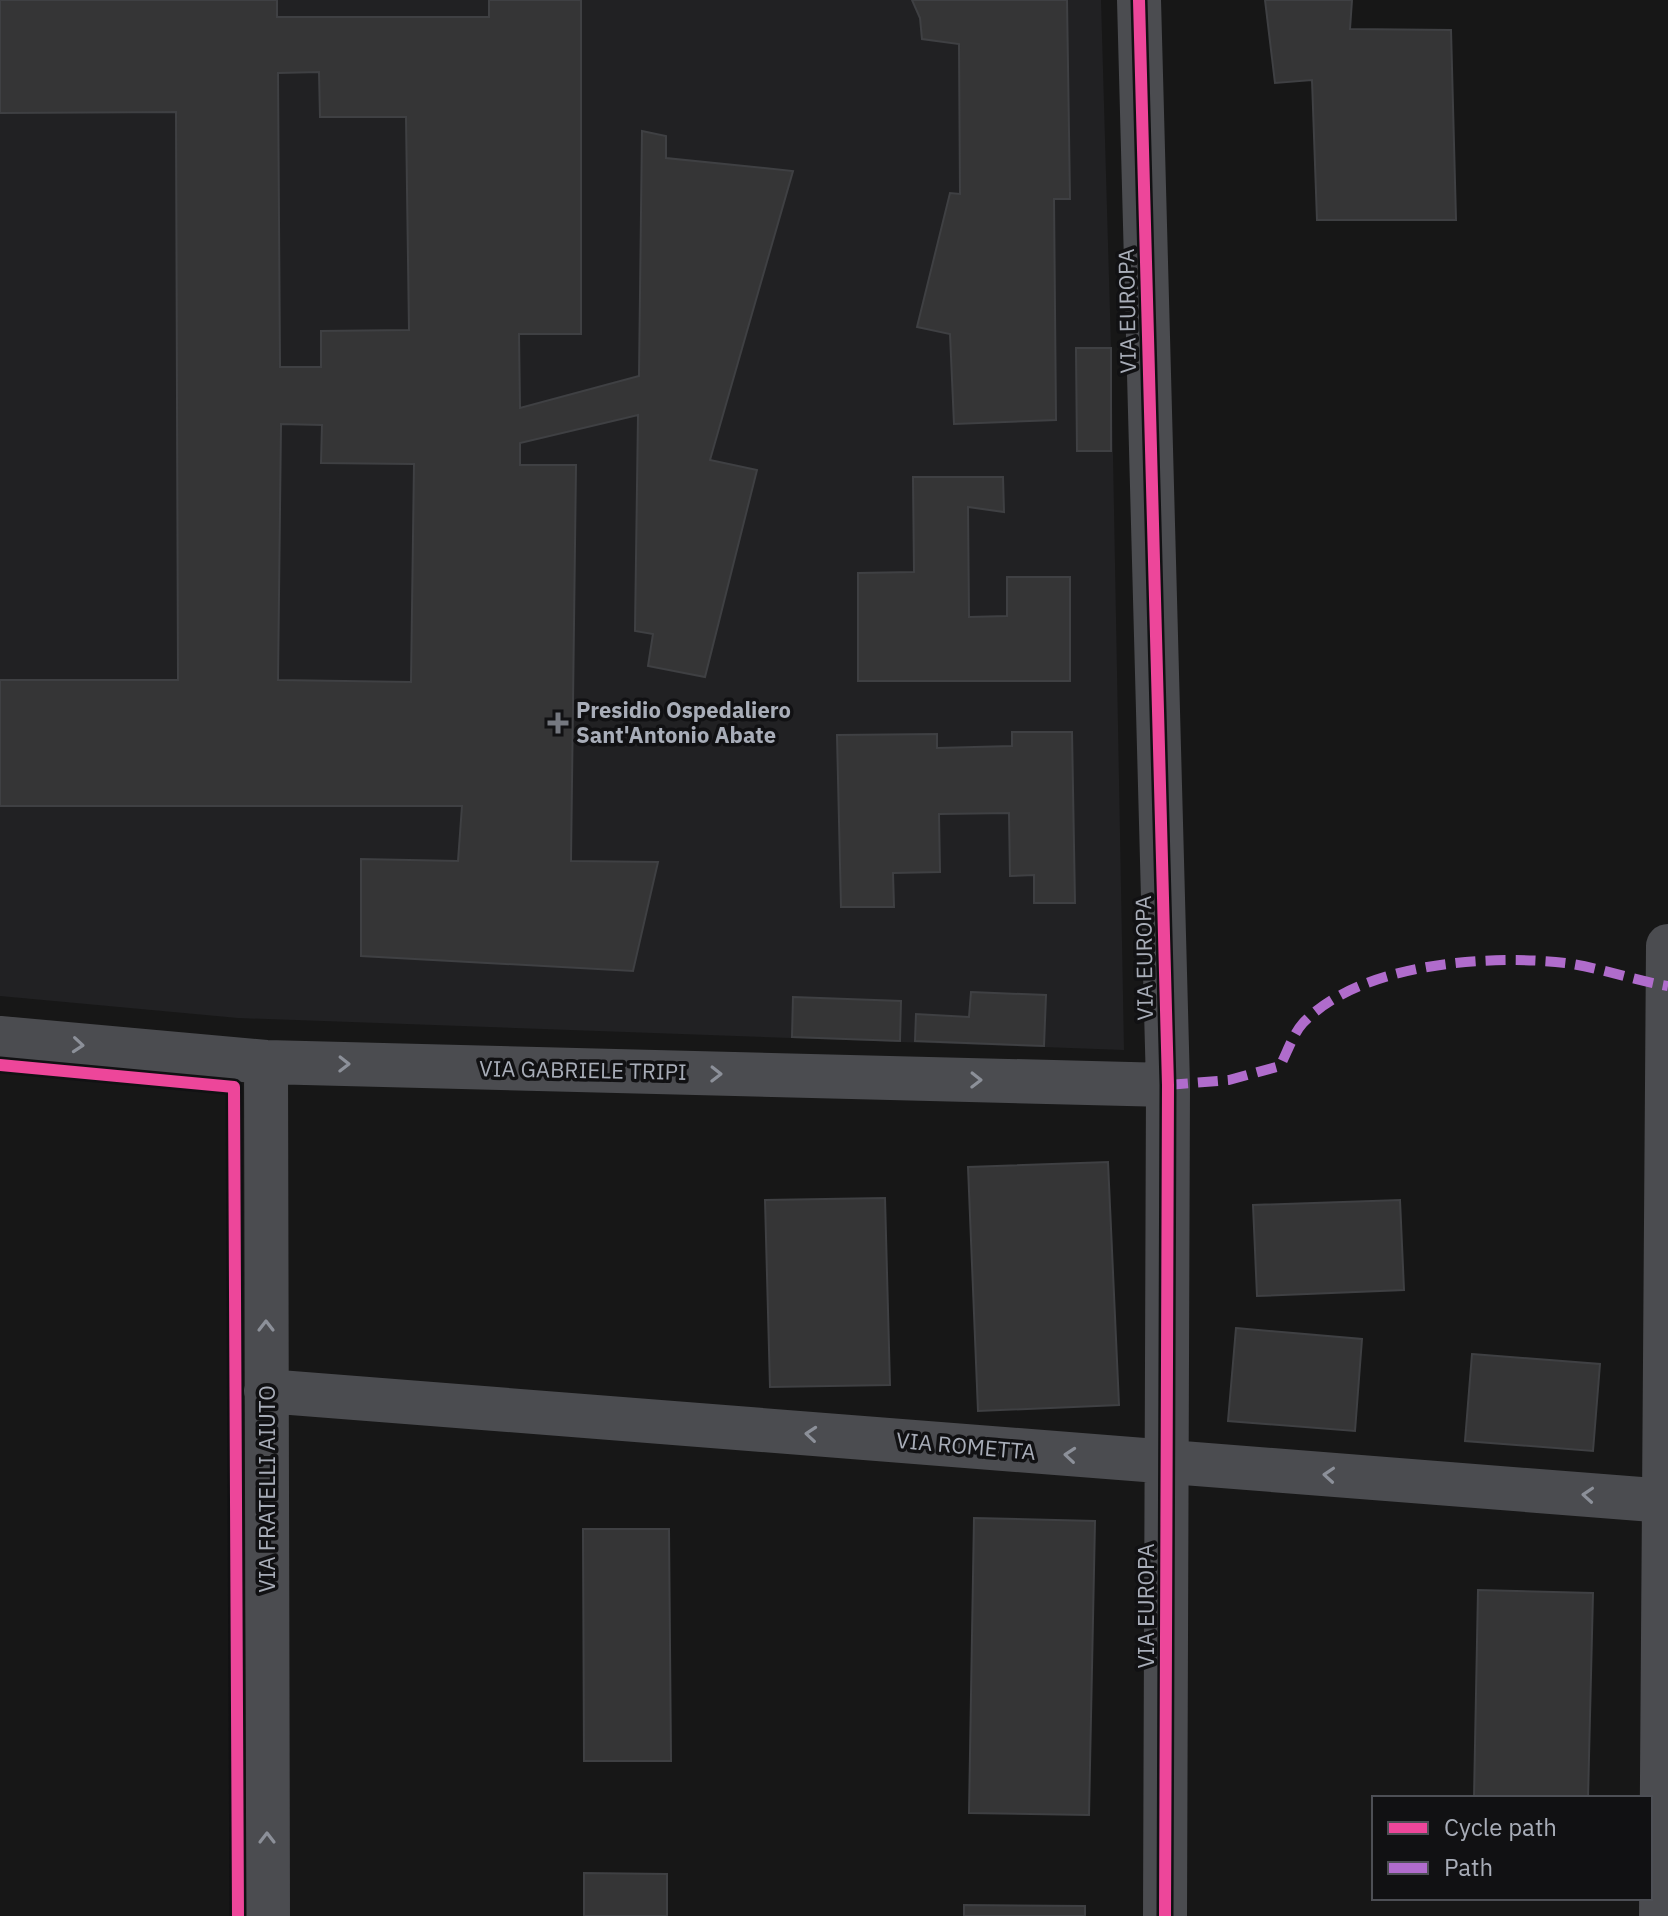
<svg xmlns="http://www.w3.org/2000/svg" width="1668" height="1916" viewBox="0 0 1668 1916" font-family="'IBM Plex Sans',sans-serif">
<rect width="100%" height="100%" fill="#171717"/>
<!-- built -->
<path fill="#212123" d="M0 0H1101L1111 348 1124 1050 238 1018 0 996Z"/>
<!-- building -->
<path fill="#353536" stroke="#3f4043" stroke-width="2" fill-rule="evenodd" d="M0 0H277V17H489V0H581V334H519L520 408 639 376 642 131 666 136V158L793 171 710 460 757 470 705 677 648 666 653 634 635 631 638 415 520 443V465H576L571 861 658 862 633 971 361 956V859L458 861 462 806H0V680H178L176 112 0 113ZM319 72 320 117H406L409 330 321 331V367H280L278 73ZM281 424 322 425 321 463 414 464 411 682 278 680Z
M912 0H1067L1070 199H1054L1056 420 954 424 950 334 917 327 950 193 960 194 959 44 922 39 920 18Z
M1265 0H1352L1350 29 1451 30 1456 220H1317L1312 80 1275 83Z
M1076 348H1111V451H1077Z
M913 477H1003L1004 512 968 507 969 617 1007 616V577H1070V681H858V573L914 572Z
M1012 732H1072L1075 903H1034V875L1010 876 1009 813 939 814 940 872 893 873 894 907H841L837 735 937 734V748L1012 746Z
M971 992 1046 995 1044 1046 915 1041 916 1014 969 1017Z
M793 997 901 1001 900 1041 792 1037Z
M1108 1162 1119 1405 978 1411 968 1167Z
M885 1198 890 1385 770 1387 765 1200Z
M1400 1200 1404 1290 1257 1296 1253 1205Z
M1236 1328 1362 1339 1355 1431 1228 1421Z
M1472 1354 1600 1364 1593 1451 1465 1441Z
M974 1518 1095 1521 1089 1815 969 1813Z
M583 1529H669L671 1761H584Z
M1478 1590 1593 1593 1588 1798H1474Z
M584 1873 667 1874V1916H584Z
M964 1905 1085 1906V1916H964Z"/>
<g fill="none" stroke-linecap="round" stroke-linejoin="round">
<!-- minor -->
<path stroke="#4b4c50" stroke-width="44" d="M1139 0 1168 1085 1165 1916
M0 1038 266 1062 1168 1085
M266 1062 268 1916
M266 1391 1666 1501
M1661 1916 1668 946"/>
<!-- quiet -->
<path stroke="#b06ccc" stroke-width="10" stroke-dasharray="20 10" stroke-linecap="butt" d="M1168 1085 1229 1080 1280 1066C1287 1053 1293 1034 1303 1023 1360 963 1488 954 1566 963 1600 968 1634 980 1668 986"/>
<defs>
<path id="cycleway" d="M1139 0 1168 1085 1165 1916
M0 1065 234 1087 238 1916"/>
</defs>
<!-- cycleway casing -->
<use href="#cycleway" stroke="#111113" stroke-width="17"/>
<!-- cycleway -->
<use href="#cycleway" stroke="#ed469a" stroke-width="12"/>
</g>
<!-- one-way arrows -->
<defs><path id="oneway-chevron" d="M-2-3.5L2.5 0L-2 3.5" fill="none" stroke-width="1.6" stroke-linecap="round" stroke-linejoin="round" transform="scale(2)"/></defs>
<g stroke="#8c9099">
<use href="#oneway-chevron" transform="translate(78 1045) rotate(5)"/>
<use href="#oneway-chevron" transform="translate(344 1064) rotate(1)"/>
<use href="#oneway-chevron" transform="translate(716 1074) rotate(1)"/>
<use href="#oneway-chevron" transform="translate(976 1080) rotate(1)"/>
<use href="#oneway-chevron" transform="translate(266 1326) rotate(-90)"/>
<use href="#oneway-chevron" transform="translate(811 1434) rotate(-175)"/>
<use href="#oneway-chevron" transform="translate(1070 1455) rotate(-175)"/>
<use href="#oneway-chevron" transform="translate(1329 1475) rotate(-176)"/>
<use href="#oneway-chevron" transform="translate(1588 1495) rotate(-176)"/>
<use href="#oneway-chevron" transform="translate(267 1838) rotate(-90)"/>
</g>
<!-- markers -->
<path fill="#757880" stroke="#111113" stroke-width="3" d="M554 711h8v8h8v8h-8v8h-8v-8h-8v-8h8z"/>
<g text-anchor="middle" stroke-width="7" stroke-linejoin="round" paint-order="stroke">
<!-- street labels -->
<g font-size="22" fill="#a8adb8" stroke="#111113">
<text transform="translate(1127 311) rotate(-91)" y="8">VIA EUROPA</text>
<text transform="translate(1144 958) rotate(-91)" y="8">VIA EUROPA</text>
<text transform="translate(583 1070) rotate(1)" y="8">VIA GABRIELE TRIPI</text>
<text transform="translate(966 1446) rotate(5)" y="8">VIA ROMETTA</text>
<text transform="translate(267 1489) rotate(-90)" y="8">VIA FRATELLI AIUTO</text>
<text transform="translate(1146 1606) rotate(-90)" y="8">VIA EUROPA</text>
</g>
<!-- poi labels -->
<g font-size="22" font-weight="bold" fill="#a8adb8" stroke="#111113" text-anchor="start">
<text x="576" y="718">Presidio Ospedaliero<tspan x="576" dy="25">Sant'Antonio Abate</tspan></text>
</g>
</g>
<!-- legend -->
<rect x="1372" y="1796" width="280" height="104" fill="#111113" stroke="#4d4f55" stroke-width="2"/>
<rect x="1388" y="1822" width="40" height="12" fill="#ed469a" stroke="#4d4f55" stroke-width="2"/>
<text x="1444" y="1836" font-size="24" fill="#a8adb8">Cycle path</text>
<rect x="1388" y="1862" width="40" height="12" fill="#b06ccc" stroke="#4d4f55" stroke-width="2"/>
<text x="1444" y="1876" font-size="24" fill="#a8adb8">Path</text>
</svg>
